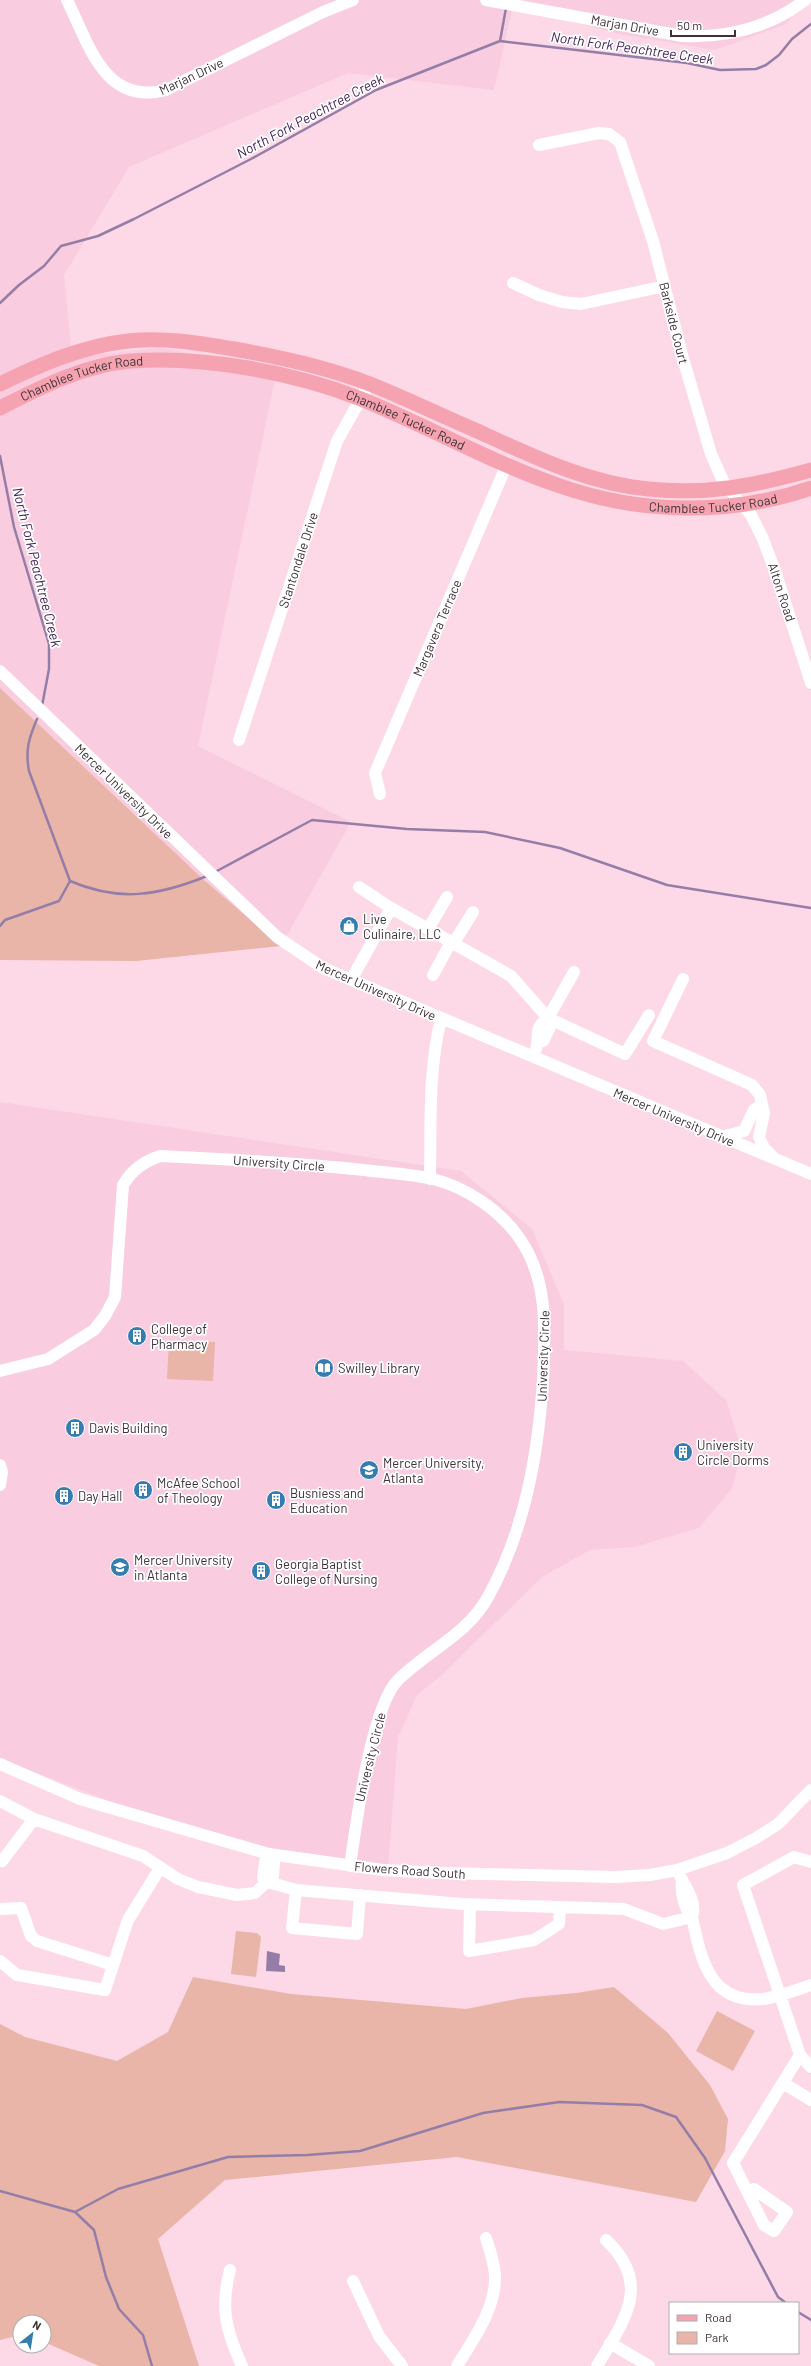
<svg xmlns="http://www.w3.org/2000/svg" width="811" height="2366" viewBox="0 0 811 2366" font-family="Barlow,sans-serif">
<rect width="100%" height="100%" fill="#fdd8e7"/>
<!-- built -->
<path fill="#f9ccdf" d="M0 0H805L786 24 715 50 619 34 513 6 494 90 348 73 129 167 64 275 72 357 161 348 235 362 278 365 198 746 351 822 281 946 205 881 0 688Z
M0 1102 461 1171 532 1229 564 1305V1350L683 1361 726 1400 742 1451 732 1488 699 1528 634 1547 590 1550 542 1577 443 1674 417 1695 398 1737 388 1867 324 1862 205 1832 128 1808 0 1759Z"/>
<!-- green -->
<path fill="#e8b5a8" d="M0 688 205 881 281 946 136 961 0 960Z
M169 1340 215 1342 213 1381 167 1379Z
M236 1931 257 1933 261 1937 256 1977 231 1974Z
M193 1977 291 1994 466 2009 522 1998 576 1993 614 1987 668 2033 710 2085 728 2119 725 2151 696 2202 457 2157 225 2180 158 2239 199 2366H99L44 2342V2322H20V2335L0 2340V2024L25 2037 117 2061 168 2032Z
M717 2011 755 2031 733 2071 696 2051Z"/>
<!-- water -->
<path fill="#947ea7" d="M267 1951 280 1954 279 1965 285 1966V1972L266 1971Z"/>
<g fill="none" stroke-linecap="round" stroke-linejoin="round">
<!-- stream -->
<path stroke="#947ea7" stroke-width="2.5" d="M500 41 506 8
M0 303 19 285 44 266 61 246 98 236 134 219 251 159 376 90 500 41 687 63 720 70 756 69 766 65 779 55 792 39 811 24
M0 456 14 527 49 644V669L42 706
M215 872 312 820 407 829 485 832 560 848 667 885 811 908
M70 881C119 902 158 896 207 876
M0 926 5 920 59 901 70 881 29 771C25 750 29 738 37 719
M0 2191 75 2212 94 2230 106 2277 119 2309 143 2335 152 2366
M75 2212 118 2189 228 2157 307 2155 360 2151 483 2113 559 2102 642 2105 676 2117 705 2158 778 2297 786 2303
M798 2312 811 2320"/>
<!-- minor -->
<path stroke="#fff" stroke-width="12" d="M67 0C89 44 104 106 166 90L323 12 353 0
M486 0 682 36C727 38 770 27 805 0
M539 145 599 133 609 134 620 142 653 241 682 355 711 454 724 483 751 515 763 539 776 574 811 683
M513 283 539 295 562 302 581 304 665 286
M0 671 277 937 323 968 811 1174
M239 740 337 441 369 384
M380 794 375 773 507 464
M359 887 391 908 511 976 548 1018 550 1027 543 1041 538 1043
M428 929 447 897
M453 944 473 912
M433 975 451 942
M683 979 653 1041 752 1085 760 1095 764 1113 759 1137 764 1148 773 1157
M351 980 391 908
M548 1018 625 1054 649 1015
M536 1049C540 1036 533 1028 548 1018L574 972
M722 1137 744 1131 754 1110 761 1105
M430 1179C431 1126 428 1071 441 1019
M0 1371 48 1359 94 1330 105 1316 115 1297 123 1185C132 1170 143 1162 160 1156 228 1159 296 1163 364 1170 387 1173 411 1174 433 1179 466 1187 501 1211 520 1239 549 1281 545 1332 543 1380 538 1455 525 1530 488 1597 468 1634 427 1651 398 1680 371 1707 356 1825 350 1866
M0 1465 2 1472 0 1485
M0 1764 80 1799 269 1854 383 1870 439 1873 615 1877 650 1875 677 1870 727 1853 756 1838 778 1824 811 1790
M0 1801 34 1819 143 1856 178 1879 198 1887 237 1895 255 1893 273 1876 274 1863 269 1854 265 1862 263 1878 268 1882 296 1890 462 1904 624 1909 663 1924 692 1917C701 1960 710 2004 763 1999 779 1997 796 1990 811 1985
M0 1860 2 1861 34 1819
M811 1862 794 1857 743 1885 800 2055 811 2067
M677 1870C683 1884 698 1901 692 1917 685 1910 680 1892 682 1881
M296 1890 292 1928 357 1934 360 1895
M470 1905 469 1951 534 1940 559 1924 560 1907
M0 1909 21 1908 31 1936 37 1941 113 1965
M0 1961 17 1975 105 1990 128 1920 160 1868
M783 2083 811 2100
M750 2195 754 2189 787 2212 774 2231 764 2225 733 2163 800 2055
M230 2270C220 2308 226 2331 242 2366
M353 2281 379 2336 402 2366
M610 2343 649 2366
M457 2366C474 2338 496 2309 495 2275 494 2262 490 2250 486 2238
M597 2366C624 2321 653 2284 606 2240"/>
<!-- major -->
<g stroke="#f6a3b1" stroke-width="15">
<path d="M0 384C41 364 83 346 128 341 164 337 199 343 234 349 280 357 326 367 370 384 405 398 440 415 475 430 530 455 586 483 648 489 708 495 754 486 811 470"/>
<path id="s1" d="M0 408C41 387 84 365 131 361 203 356 294 372 361 399 428 426 492 463 560 486 640 514 730 516 811 488"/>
</g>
</g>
<!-- icons -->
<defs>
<symbol id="shop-disc" viewBox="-11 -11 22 22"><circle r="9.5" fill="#357cb1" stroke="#fff"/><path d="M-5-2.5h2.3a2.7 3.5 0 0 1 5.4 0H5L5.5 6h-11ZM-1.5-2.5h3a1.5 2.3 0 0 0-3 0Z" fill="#fff"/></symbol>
<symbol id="building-disc" viewBox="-11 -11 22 22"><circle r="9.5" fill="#357cb1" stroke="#fff"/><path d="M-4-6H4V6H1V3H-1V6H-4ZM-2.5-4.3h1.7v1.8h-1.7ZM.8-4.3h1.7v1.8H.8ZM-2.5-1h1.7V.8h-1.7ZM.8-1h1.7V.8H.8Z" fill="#fff"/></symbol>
<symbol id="library-disc" viewBox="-11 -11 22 22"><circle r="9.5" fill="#357cb1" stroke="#fff"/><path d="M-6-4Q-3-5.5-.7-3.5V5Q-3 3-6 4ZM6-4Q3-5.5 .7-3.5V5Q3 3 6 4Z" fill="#fff"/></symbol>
<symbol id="university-disc" viewBox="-11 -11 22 22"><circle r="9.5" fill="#357cb1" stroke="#fff"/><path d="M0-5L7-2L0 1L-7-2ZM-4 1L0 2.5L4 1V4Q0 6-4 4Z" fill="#fff"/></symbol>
</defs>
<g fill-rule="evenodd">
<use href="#shop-disc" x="338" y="915" width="22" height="22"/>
<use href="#building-disc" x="126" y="1325" width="22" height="22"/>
<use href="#library-disc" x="313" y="1357" width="22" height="22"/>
<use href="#building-disc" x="64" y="1417" width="22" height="22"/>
<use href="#building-disc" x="672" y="1441" width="22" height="22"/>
<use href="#university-disc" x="358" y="1459" width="22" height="22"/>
<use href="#building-disc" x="132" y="1479" width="22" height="22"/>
<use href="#building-disc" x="53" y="1485" width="22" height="22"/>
<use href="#building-disc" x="265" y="1489" width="22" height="22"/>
<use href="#university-disc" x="109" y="1556" width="22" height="22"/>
<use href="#building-disc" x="250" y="1560" width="22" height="22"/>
</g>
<g text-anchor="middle" stroke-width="3.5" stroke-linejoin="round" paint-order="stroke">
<!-- street labels -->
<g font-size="13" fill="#3f3137" stroke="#fff">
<text transform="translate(625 25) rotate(10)" y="5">Marjan Drive</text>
<text transform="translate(191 76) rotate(-25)" y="5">Marjan Drive</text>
<text transform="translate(674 323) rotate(76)" y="5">Barkside Court</text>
<text dy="5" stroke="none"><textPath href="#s1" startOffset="88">Chamblee Tucker Road</textPath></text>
<text dy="5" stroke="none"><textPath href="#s1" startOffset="424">Chamblee Tucker Road</textPath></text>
<text dy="5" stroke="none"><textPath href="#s1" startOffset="748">Chamblee Tucker Road</textPath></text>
<text transform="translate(298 560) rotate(-72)" y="5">Stantondale Drive</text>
<text transform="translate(782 592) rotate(72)" y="5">Alton Road</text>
<text transform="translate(437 628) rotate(-67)" y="5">Margavera Terrace</text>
<text transform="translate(124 791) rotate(44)" y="5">Mercer University Drive</text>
<text transform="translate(376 990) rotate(24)" y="5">Mercer University Drive</text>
<text transform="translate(674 1117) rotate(23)" y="5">Mercer University Drive</text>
<text transform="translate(279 1163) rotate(4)" y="5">University Circle</text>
<text transform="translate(543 1356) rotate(-88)" y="5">University Circle</text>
<text transform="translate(370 1757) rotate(-76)" y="5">University Circle</text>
<text transform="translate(410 1870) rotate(4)" y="5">Flowers Road South</text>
</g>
<!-- poi labels -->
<g font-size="13" fill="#3f3137" stroke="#fff" text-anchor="start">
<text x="363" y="924">Live<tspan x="363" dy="15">Culinaire, LLC</tspan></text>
<text x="151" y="1334">College of<tspan x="151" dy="15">Pharmacy</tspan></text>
<text x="338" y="1373">Swilley Library</text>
<text x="89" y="1433">Davis Building</text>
<text x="697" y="1450">University<tspan x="697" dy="15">Circle Dorms</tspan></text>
<text x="383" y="1468">Mercer University,<tspan x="383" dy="15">Atlanta</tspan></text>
<text x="157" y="1488">McAfee School<tspan x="157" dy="15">of Theology</tspan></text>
<text x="290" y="1498">Busniess and<tspan x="290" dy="15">Education</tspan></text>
<text x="78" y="1501">Day Hall</text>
<text x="134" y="1565">Mercer University<tspan x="134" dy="15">in Atlanta</tspan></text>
<text x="275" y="1569">Georgia Baptist<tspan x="275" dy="15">College of Nursing</tspan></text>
</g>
<!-- water labels -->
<g font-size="14" font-style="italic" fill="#422459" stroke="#fff">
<text transform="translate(632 48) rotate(8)" y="5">North Fork Peachtree Creek</text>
<text transform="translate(310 116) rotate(-28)" y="5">North Fork Peachtree Creek</text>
<text transform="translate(37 567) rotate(76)" y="5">North Fork Peachtree Creek</text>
</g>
</g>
<!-- legend -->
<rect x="669" y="2302" width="130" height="52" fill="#ffffff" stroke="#b2adaf"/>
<rect x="677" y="2315" width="20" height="6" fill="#f6a3b1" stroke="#b2adaf"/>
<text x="705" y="2322" font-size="12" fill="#3f3137">Road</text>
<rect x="677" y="2332" width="20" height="12" fill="#e8b5a8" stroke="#b2adaf"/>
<text x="705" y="2342" font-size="12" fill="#3f3137">Park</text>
<!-- north arrow -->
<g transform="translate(32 2334) rotate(30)"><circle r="19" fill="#ffffff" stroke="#b2adaf"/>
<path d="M0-3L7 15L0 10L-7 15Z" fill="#357cb1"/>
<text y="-6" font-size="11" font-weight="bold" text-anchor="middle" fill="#3f3137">N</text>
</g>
<!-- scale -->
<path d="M671 30v6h64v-6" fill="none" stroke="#3f3137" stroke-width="2"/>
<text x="677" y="30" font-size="12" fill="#3f3137" stroke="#ffffff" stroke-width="3" paint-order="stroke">50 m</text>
</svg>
